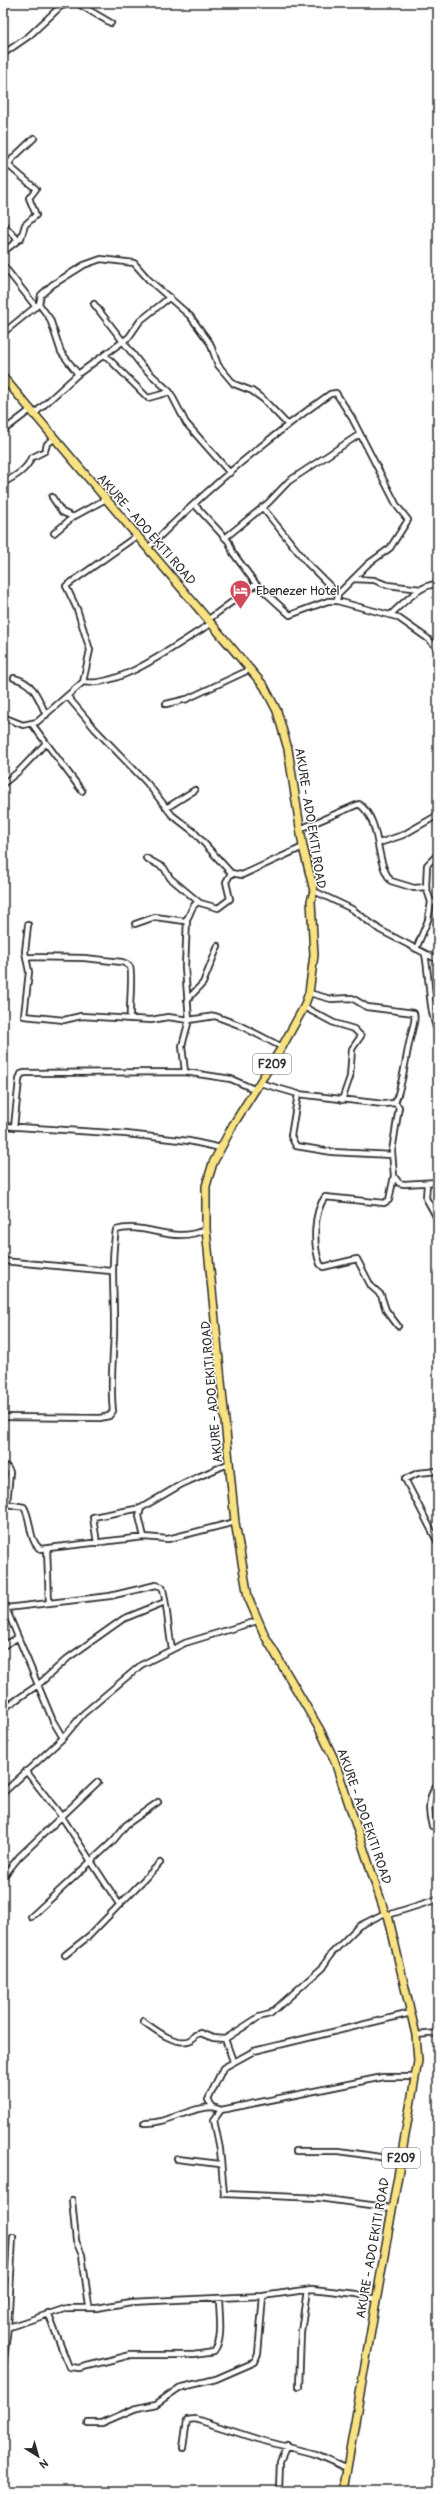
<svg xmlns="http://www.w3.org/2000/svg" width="441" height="2494" viewBox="0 0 441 2494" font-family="Pangolin,sans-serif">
<rect width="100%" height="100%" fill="#fff"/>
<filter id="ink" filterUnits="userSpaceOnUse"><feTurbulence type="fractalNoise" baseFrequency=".025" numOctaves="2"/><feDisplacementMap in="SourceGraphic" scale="8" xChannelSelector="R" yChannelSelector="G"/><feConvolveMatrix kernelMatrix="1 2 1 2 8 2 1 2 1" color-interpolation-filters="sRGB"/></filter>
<g filter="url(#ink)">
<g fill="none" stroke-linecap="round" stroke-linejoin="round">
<defs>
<path id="street" d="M77 3 111 23
M3 54 29 36 61 6 75 3
M3 172 13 158 34 138
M3 224 18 240
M3 252 21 238 25 225 36 215 29 198 36 189 8 165
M3 265 36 307
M39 304 50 319 61 352 78 374
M94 304 142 366 170 392 186 423 230 473
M3 333 39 304 41 295 52 285 84 265 101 259 134 263 149 280 190 316 210 343 218 365 234 384 252 391 263 399 288 425
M105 355 148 398 170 392
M33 415 78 374 129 337 140 321 170 297
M3 431 29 411
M3 483C14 477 27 470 31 458L45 451 47 444 54 439
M52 497 62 512 73 517
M194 504 229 542 233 553 256 584
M262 507 308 564 338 594
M54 533 73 517 106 499
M225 538 268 503 289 481 360 434
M148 548C204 492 265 440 330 394L336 393 352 418 397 506 408 520 390 548 368 564 338 594 337 601
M353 579 374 580 387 585 421 589
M390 615C400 606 424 581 438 585
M209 619 256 584 290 615 328 601H337L397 617 427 638 438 649
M14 678C34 683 38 697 46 715
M83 682C122 688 179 642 212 623
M68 697 95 729 147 783 172 815 194 832 231 873 242 875 303 847
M166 704 187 699 251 669
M3 717 23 725 37 722 83 682 90 650 77 609 66 586 138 535
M32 724 82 791
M3 784 19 771 46 743
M168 807 195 790
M300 829 359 804C383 822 373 858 391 881L414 888 426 887
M379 843 403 835 438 815
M146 858 164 868 170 878 200 903 218 908 230 899 226 882 231 873
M314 891 352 909 380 930 438 960
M431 902 438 903
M135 924 155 917 185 921C192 915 189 907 198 902
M28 925 25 952 29 972 24 1016 64 1020 81 1016 151 1020 168 1017 189 1020 215 1016 239 1025 282 1047
M416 949 428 920 431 902 426 887 427 865 438 854
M425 954C430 980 428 1008 438 1033
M27 957 84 958 122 962C125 963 128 964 130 967 133 972 129 1010 130 1019
M309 993 331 999 352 998 367 1007 414 1013C416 1021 413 1024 412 1031 405 1057 405 1077 395 1103
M187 1000 203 983 218 946
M304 1007 334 1023 354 1029 361 1036 352 1049 350 1077 342 1100
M185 1072 182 1046 189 1020 185 967 187 919
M260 1083 298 1094 383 1104 395 1103
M298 1094 291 1136 296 1146 332 1152 392 1155
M395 1103 399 1107 392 1151 394 1176 389 1200 384 1203 325 1197C313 1213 313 1246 320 1264L323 1267 357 1259 371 1286 381 1295 386 1310 398 1326
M3 1126 126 1134 189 1141 221 1148
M14 1127 19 1080 21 1074 25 1073 185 1072 231 1079 256 1090
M394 1176 399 1183 404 1184 438 1182
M427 1184 426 1198 438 1220
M3 1261 111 1271
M3 1417 100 1418 109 1416 113 1411C110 1385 113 1361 114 1334 115 1299 110 1265 116 1230 146 1221 173 1246 206 1229
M3 1466 7 1467 10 1472 7 1504 24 1507C32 1521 28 1539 40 1549L144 1537 168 1539 235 1522
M438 1471 418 1473 405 1479 438 1543
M144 1537 139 1516 141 1508 182 1484 230 1463
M97 1543 93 1517 141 1508
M47 1549 49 1603
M3 1601 53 1721 63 1738
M6 1608 110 1596 156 1585 162 1587C166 1593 169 1637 172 1649
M3 1646 17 1638
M3 1709 38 1685 68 1658 123 1619 165 1602
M26 1771 62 1817 119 1904
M438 1783C428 1796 427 1810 432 1826L438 1828
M3 1793 63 1738 83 1714 141 1665 185 1643 257 1621
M3 1877 19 1857 98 1782
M388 1915 438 1899
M31 1917 113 1841 126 1825 158 1802
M65 1955 89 1936 160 1863
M411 2013 254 2051 223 2068 208 2100 213 2107 221 2110 383 2077H416
M143 2021C154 2029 176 2047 191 2040L195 2035 200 2033 213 2038 225 2039 233 2061
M416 2035 438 2033
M225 2039 259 2017 270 2014 322 1968 331 1954 359 1926 385 1913
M221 2110 214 2120 220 2149 224 2194 319 2198 392 2208
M144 2123C168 2124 189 2107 213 2107
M296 2151H339L400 2160
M177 2159 220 2164
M72 2200 76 2241 82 2255 89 2306
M3 2275 11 2274
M48 2313 69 2367 79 2368 131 2355H193L214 2352C224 2340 219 2313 219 2298
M3 2329 67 2308H97L131 2302 263 2296 312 2289 357 2294 375 2299
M3 2367 8 2327 13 2237
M299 2387 301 2332 307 2290
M88 2423H102L134 2409 156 2404 179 2388 216 2379 255 2362 258 2354 263 2296
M183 2448 187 2420 195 2419 257 2439 315 2454 347 2468
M279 2491 280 2461 287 2445"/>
<path id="primary" d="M3 377 264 686 277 711 288 749 303 847 314 891 311 901 314 955 309 993 304 1007 282 1047 233 1125 213 1163 206 1186V1229L235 1522 248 1597 265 1636 320 1730 334 1759 385 1913 388 1915 416 2035 418 2061 343 2491"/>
</defs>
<!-- street casing -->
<use href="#street" stroke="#2b2b2b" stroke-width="8"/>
<!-- primary casing -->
<use href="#primary" stroke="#2b2b2b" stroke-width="10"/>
<!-- street -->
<use href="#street" stroke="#fff" stroke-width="4.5"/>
<!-- primary -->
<use href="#primary" stroke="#f8e281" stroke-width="7"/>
</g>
</g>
<!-- icons -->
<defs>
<symbol id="hotel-pin" viewBox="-11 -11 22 30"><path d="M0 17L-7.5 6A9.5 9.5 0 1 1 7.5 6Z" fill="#d1495b" stroke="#fff"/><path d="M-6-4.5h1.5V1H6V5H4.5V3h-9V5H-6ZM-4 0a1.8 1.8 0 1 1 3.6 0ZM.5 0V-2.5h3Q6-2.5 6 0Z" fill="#fff"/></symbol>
</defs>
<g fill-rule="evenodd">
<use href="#hotel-pin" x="228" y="578" width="25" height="34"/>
</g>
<g text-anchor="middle" stroke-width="3" stroke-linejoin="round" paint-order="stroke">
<!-- shield labels -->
<g fill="#fff" stroke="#6b6b6b" stroke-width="1">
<rect x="253" y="1054" width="38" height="20" rx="3"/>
<rect x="382" y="2148" width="38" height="20" rx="3"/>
</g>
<g font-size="12" font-weight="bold" fill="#2b2b2b">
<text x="272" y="1068">F209</text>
<text x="401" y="2162">F209</text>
</g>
<!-- street labels -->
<g font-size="13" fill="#2b2b2b" stroke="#fff">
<text transform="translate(147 529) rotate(49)" y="5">AKURE - ADO EKITI ROAD</text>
<text transform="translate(311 818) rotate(81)" y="5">AKURE - ADO EKITI ROAD</text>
<text transform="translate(211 1392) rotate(-95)" y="5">AKURE - ADO EKITI ROAD</text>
<text transform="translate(365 1816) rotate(71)" y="5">AKURE - ADO EKITI ROAD</text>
<text transform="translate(372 2248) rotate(-80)" y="5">AKURE - ADO EKITI ROAD</text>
</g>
<!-- poi labels -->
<g font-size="13" fill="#2b2b2b" stroke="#fff" text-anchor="start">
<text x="256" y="595">Ebenezer Hotel</text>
</g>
</g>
<!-- margin -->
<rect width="441" height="2494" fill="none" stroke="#fff" stroke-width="16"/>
<rect x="8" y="8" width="425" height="2478" fill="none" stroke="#2b2b2b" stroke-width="1.5" filter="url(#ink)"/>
<!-- north arrow -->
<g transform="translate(38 2456) rotate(143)" stroke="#ffffff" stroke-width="3" paint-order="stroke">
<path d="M0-3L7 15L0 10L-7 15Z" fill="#2b2b2b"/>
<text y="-6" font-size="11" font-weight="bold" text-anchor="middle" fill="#2b2b2b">N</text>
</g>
</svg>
